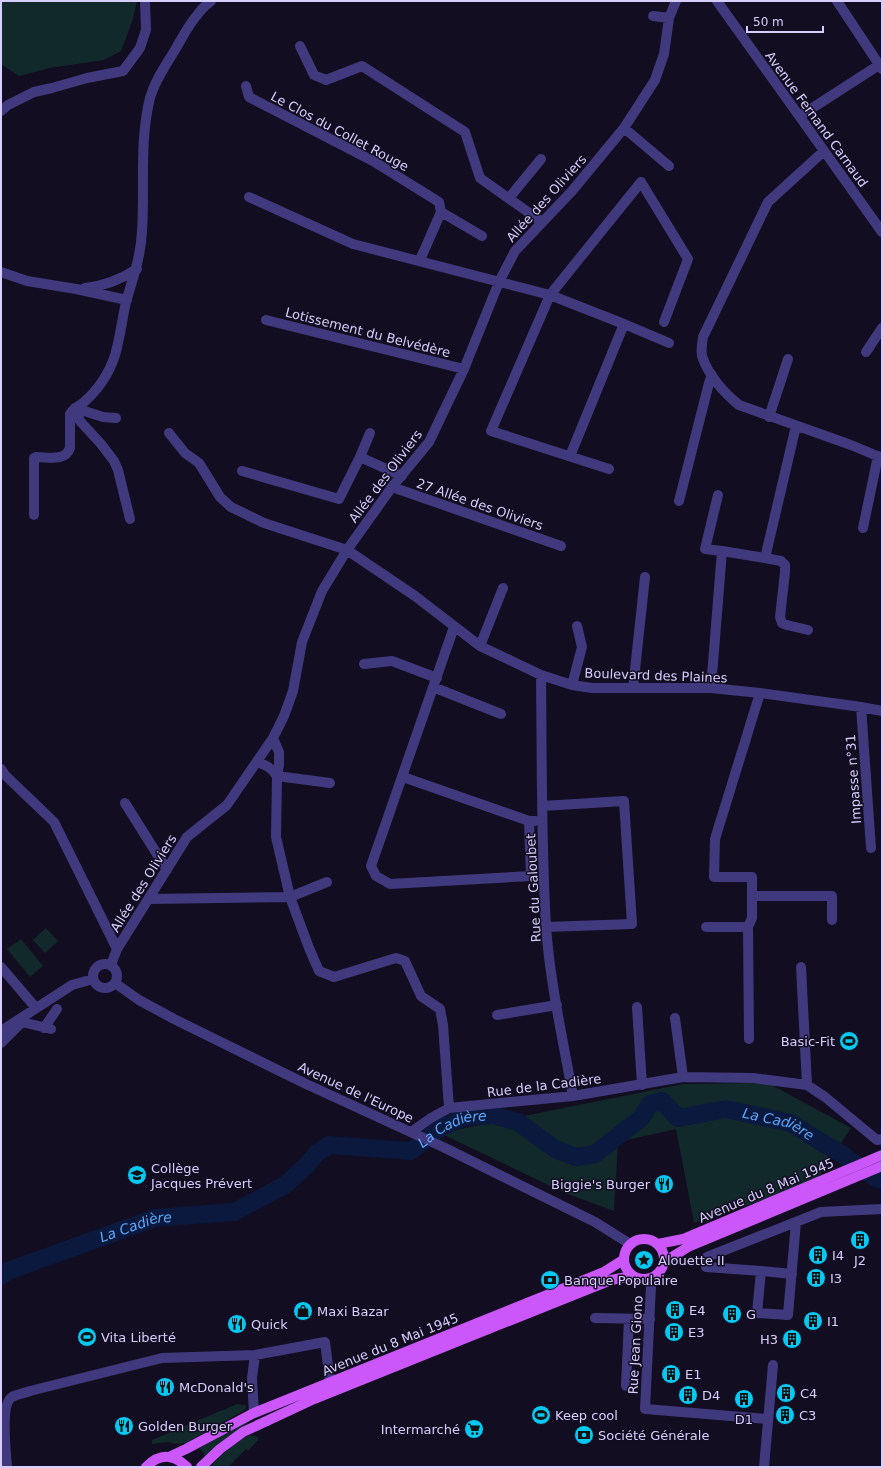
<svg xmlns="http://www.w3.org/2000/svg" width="883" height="1468" viewBox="0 0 883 1468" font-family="'DejaVu Sans',sans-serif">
<rect width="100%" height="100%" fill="#120d20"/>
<!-- green -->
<path fill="#11292a" d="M1 1H137L133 19 121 51 104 60 50 68 19 76 1 64Z
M46 928 58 941 45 953 33 940Z
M21 939 43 966 30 977 7 949Z
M768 1083 851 1128 818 1178 763 1200 694 1223 676 1129 618 1142 614 1211 565 1193 440 1133 683 1084Z
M237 1404 245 1405 246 1407 245 1410 186 1443 177 1444 168 1442 152 1444V1440Z
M246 1421 248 1424 206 1455H205L199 1448Z
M250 1435 258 1437V1440L248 1451 246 1449 228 1467H211C219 1457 238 1439 250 1435Z"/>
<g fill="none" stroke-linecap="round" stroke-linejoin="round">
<!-- river -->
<path stroke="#0a193d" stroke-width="18" id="s1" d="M1 1276 8 1271 155 1218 234 1212 285 1185 305 1167 317 1153 329 1145 411 1151 442 1127 465 1117 493 1115 518 1122 555 1149 576 1157 595 1154 641 1118 650 1104 662 1101 678 1118 726 1109 791 1123 821 1142 840 1153 877 1179H882"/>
<!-- street -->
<path stroke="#41397e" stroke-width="10" d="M717 1 882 232
M837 1 882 69
M653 16 669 18
M300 46 314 75 326 80 362 66 465 132 480 178 542 222
M246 86 249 97 373 161 439 202 441 212 420 260
M1 111 8 105 34 92 52 88 87 78 123 71 140 48 146 30 145 1
M800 116 879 65
M624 128 669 166
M824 151 768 202 703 337C702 343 701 351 702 356 708 375 724 393 739 405L851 445 882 458
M249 197 353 244 550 295 624 324 570 456
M509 198 541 159
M441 212 482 236
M1 272 27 281 76 289 127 300
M85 288C105 286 120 280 137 269
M266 320 464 369
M624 324 669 343
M866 352 882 328
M75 408 80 421 101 444 114 461 118 470 130 519
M75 408 103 417 116 418
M769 417 788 359
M169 433 185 453 199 463 220 497 231 507 264 523 347 550 415 596 480 646 541 675 572 685 592 688H711L760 693 861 707 882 711
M360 457 370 433
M609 469 491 431 550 295 641 182 688 259 664 322
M242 471 339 499 360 457 402 476
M392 487 561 546
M718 495 705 549 722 551
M679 501 709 383 712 375
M34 515V458L36 457C48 457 65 462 70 448V414C73 408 78 407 83 403 98 390 109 374 115 355 120 338 122 320 126 302 133 278 141 256 142 231 145 187 139 142 150 98 155 80 166 65 175 50 182 38 189 24 198 14 201 9 206 5 211 1
M863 528 878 456
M765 558 781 561 785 565V572L780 617 782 623 787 625 808 630
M454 627 371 866 376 876 390 884 531 876 529 821
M480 646 503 588
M364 664 392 661 437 678
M541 675C542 759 541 843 546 926 550 983 563 1040 573 1096
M572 685 582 647 577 626
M433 687 501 714
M633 688 645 577
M711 688 722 551 765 558 796 426
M861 707 871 848
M273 738 279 752V765L277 776 276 837 290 897 309 948 319 971 334 977 396 958 405 961 421 996 440 1009 443 1025 449 1108
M257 762C266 765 272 768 277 776
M1 769 5 775 54 822 117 949
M277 776 330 783
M403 777 529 821H535
M125 803 167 870
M542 806 624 801 632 924 546 927
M753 896H832V920
M149 899 290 897 327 882
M706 927H748
M93 976a12 12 0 1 1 24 0a12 12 0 1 1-24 0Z
M111 965 117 949 187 837 227 805 273 738 284 716 293 691 302 642 322 591 347 550 392 487 429 442 464 369 499 282 515 251 572 191 624 128 655 80 664 54 669 18 676 1
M1 967 36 1008
M801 967 807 1085
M115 983 139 1000 174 1019 304 1083 443 1147 595 1222 630 1244
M637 1007 642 1085
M497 1015 557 1005
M675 1018 683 1077
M22 1022 51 1029
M44 1028 57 1009
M1 1031 72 985 93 979
M749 1039 748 927 752 918V877H714L715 839 760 693
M1 1043 23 1021
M411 1132 431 1118 449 1108 573 1096 683 1077 753 1078 807 1085 825 1097 877 1140 882 1139
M796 1222 788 1315 757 1313 761 1271 706 1267 707 1257 821 1212 882 1209
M761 1271 792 1274
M649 1279 651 1286 645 1409 768 1419
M595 1318 650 1319
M626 1386 629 1319
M254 1413 252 1378 255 1355
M7 1467C6 1453 0 1404 12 1397 17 1394 25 1393 30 1391L162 1358 255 1355 325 1342 330 1382
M764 1467 773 1365"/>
<!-- primary -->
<path stroke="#cb57fb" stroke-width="10" d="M624 1259a20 20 0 1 1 40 0a20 20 0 1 1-40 0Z
M658 1244 683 1239 882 1155
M664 1262 688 1247 882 1166
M169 1457 186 1449 254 1413 604 1272 623 1260
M146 1467C160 1453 173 1454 187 1467
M201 1467 220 1449 243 1432 314 1399 611 1280 632 1276"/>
</g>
<!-- icons -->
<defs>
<symbol id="stadium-disc" viewBox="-11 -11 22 22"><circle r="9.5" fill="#05c9f3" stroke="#120d20"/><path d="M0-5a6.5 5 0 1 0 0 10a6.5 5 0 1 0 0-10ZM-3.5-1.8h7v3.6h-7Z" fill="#111"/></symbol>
<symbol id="school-disc" viewBox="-11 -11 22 22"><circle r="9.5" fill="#05c9f3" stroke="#120d20"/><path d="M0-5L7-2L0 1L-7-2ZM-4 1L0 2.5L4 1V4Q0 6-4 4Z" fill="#111"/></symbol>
<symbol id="restaurant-disc" viewBox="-11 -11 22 22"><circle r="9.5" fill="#05c9f3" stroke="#120d20"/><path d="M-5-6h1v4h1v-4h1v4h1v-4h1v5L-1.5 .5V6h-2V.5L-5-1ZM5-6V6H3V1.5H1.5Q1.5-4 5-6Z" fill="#111"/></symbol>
<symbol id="building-disc" viewBox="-11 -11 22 22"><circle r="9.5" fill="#05c9f3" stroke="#120d20"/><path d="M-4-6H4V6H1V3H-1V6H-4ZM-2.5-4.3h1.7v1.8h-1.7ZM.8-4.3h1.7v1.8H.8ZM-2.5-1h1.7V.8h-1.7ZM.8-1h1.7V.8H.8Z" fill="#111"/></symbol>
<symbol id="sight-disc" viewBox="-11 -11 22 22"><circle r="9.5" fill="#05c9f3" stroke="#120d20"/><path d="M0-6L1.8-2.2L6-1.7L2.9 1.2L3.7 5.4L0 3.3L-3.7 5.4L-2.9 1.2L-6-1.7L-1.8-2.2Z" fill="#111"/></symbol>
<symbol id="bank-disc" viewBox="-11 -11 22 22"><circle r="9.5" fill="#05c9f3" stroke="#120d20"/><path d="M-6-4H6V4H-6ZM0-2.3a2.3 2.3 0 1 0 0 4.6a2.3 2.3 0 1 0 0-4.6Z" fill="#111"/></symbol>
<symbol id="shop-disc" viewBox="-11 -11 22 22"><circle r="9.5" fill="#05c9f3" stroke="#120d20"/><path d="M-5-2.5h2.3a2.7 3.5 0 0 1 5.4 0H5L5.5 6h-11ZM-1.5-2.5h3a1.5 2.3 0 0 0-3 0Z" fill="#111"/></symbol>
<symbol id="supermarket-disc" viewBox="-11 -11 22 22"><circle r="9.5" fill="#05c9f3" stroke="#120d20"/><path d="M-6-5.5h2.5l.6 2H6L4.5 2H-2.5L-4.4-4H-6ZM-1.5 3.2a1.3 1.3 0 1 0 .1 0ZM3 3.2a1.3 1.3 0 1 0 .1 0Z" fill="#111"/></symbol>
</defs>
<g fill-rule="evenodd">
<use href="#stadium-disc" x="838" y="1030" width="22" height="22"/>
<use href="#school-disc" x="126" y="1164" width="22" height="22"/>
<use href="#restaurant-disc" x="653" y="1173" width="22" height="22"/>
<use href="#building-disc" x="849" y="1229" width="22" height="22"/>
<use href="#building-disc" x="807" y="1244" width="22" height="22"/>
<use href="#sight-disc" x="633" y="1249" width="22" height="22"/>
<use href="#building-disc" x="805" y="1267" width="22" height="22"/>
<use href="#bank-disc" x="539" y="1269" width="22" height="22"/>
<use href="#building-disc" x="664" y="1299" width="22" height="22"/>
<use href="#shop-disc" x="292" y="1300" width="22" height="22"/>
<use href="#building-disc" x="721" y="1303" width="22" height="22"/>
<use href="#building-disc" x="802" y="1310" width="22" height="22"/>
<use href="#restaurant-disc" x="226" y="1313" width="22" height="22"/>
<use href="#building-disc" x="663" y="1321" width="22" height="22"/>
<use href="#stadium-disc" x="76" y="1326" width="22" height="22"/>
<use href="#building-disc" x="781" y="1328" width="22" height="22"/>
<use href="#building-disc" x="660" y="1363" width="22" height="22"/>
<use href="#restaurant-disc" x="154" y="1376" width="22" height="22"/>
<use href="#building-disc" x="775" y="1382" width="22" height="22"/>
<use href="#building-disc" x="677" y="1384" width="22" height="22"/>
<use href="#building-disc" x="733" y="1388" width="22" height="22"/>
<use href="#stadium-disc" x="530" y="1404" width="22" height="22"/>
<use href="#building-disc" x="774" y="1404" width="22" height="22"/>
<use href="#restaurant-disc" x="113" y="1415" width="22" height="22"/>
<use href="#supermarket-disc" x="463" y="1418" width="22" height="22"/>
<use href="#bank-disc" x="573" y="1424" width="22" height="22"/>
</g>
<g text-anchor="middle" stroke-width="3" stroke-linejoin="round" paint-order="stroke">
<!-- street labels -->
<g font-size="13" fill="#d7cefe" stroke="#120d20">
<text transform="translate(817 119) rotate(54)" y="5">Avenue Fernand Carnaud</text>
<text transform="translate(340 131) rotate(28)" y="5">Le Clos du Collet Rouge</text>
<text transform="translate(546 198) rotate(-48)" y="5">Allée des Oliviers</text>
<text transform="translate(368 332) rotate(14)" y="5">Lotissement du Belvédère</text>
<text transform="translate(385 476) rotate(-53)" y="5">Allée des Oliviers</text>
<text transform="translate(480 504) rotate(19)" y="5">27 Allée des Oliviers</text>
<text transform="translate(656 675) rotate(2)" y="5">Boulevard des Plaines</text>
<text transform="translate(853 779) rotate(-94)" y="5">Impasse n°31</text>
<text transform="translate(143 883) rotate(-58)" y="5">Allée des Oliviers</text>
<text transform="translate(533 888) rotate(-93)" y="5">Rue du Galoubet</text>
<text transform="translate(544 1085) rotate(-7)" y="5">Rue de la Cadière</text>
<text transform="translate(356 1092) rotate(25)" y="5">Avenue de l'Europe</text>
<text transform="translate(766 1190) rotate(-23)" y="5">Avenue du 8 Mai 1945</text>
<text transform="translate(390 1344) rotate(-22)" y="5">Avenue du 8 Mai 1945</text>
<text transform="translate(635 1345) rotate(-87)" y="5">Rue Jean Giono</text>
</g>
<!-- poi labels -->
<g font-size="13" fill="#d7cefe" stroke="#120d20" text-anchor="start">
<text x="835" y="1046" text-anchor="end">Basic-Fit</text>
<text x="151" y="1173">Collège<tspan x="151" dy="15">Jacques Prévert</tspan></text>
<text x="650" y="1189" text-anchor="end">Biggie's Burger</text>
<text x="832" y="1260">I4</text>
<text x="658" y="1265">Alouette II</text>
<text x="860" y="1265" text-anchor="middle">J2</text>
<text x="830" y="1283">I3</text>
<text x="564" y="1285">Banque Populaire</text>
<text x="689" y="1315">E4</text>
<text x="317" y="1316">Maxi Bazar</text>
<text x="746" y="1319">G</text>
<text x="827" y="1326">I1</text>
<text x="251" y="1329">Quick</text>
<text x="688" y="1337">E3</text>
<text x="101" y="1342">Vita Liberté</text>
<text x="778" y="1344" text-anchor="end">H3</text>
<text x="685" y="1379">E1</text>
<text x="179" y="1392">McDonald's</text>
<text x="800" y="1398">C4</text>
<text x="702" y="1400">D4</text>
<text x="555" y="1420">Keep cool</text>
<text x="799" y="1420">C3</text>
<text x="744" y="1424" text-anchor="middle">D1</text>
<text x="138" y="1431">Golden Burger</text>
<text x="460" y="1434" text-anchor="end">Intermarché</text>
<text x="598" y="1440">Société Générale</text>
</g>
<!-- water labels -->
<g font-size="14" font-style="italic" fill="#5ea7fc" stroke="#120d20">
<text dy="5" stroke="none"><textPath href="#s1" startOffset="864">La Cadière</textPath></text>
<text dy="5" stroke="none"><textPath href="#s1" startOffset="492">La Cadière</textPath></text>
<text dy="5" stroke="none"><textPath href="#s1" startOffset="144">La Cadière</textPath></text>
</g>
</g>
<!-- border -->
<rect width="883" height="1468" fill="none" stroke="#d7cefe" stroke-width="4"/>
<!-- scale -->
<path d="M747 26v6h76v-6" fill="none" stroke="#d7cefe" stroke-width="2"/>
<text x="753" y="26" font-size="12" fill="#d7cefe" stroke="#120d20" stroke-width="3" paint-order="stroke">50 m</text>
</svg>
